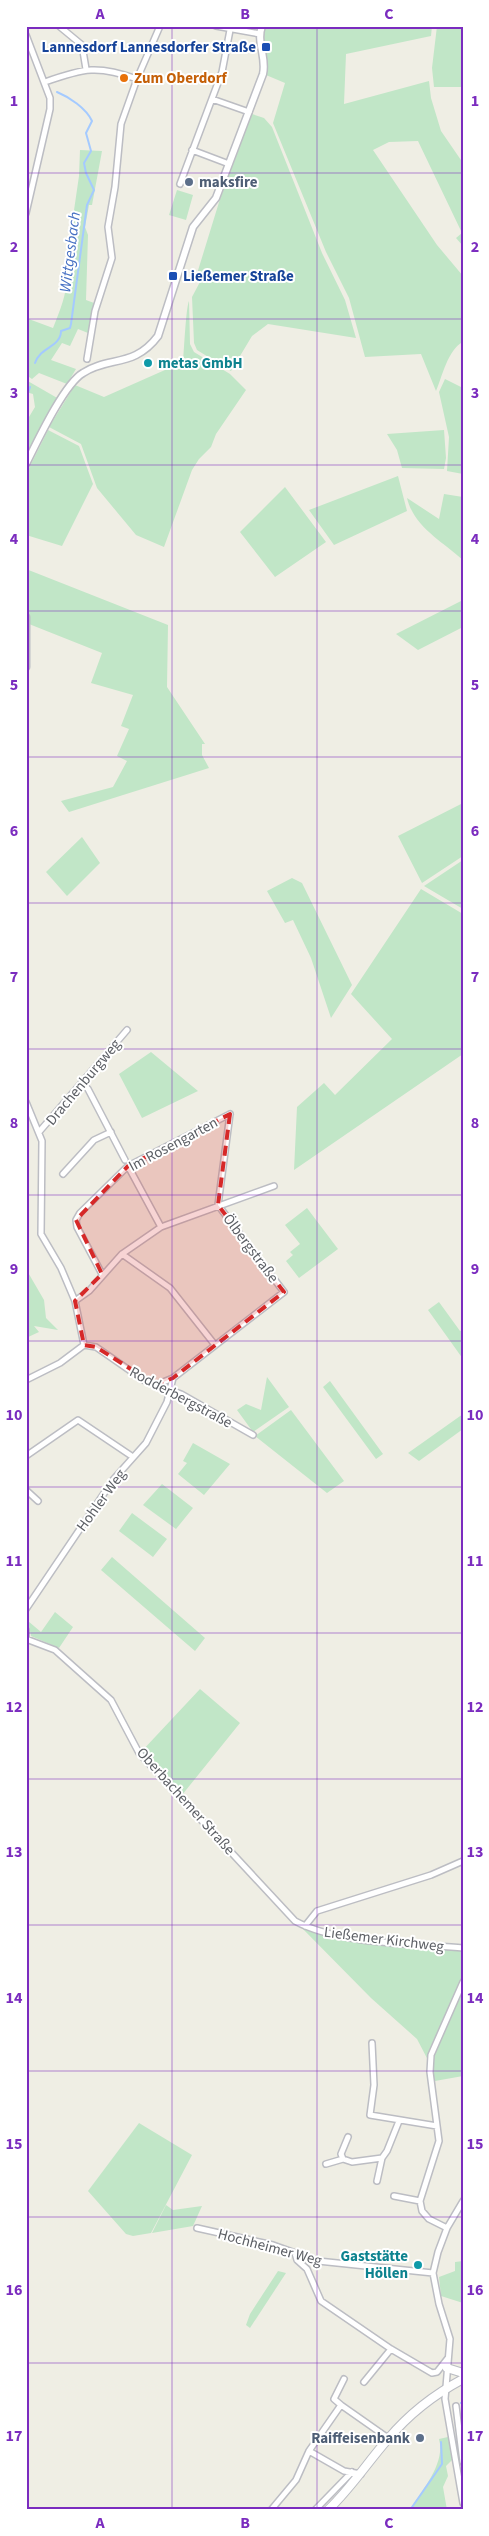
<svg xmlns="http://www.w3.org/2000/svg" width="489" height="2536" viewBox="0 0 489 2536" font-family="'Source Sans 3',sans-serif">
<rect width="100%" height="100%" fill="#efeee4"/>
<!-- green -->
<path fill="#c1e6c7" d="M264 26H351V28L432 26 431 36 346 54 344 104 429 81 431 98 441 131 463 163V246L456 238 462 233 418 141 389 142 373 150 437 245 463 276V342C448 349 442 377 436 391L421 354 365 357 349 298 326 252 273 123 285 83 266 75C270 58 262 43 264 26Z
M437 26H463V87H434L432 68Z
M252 114 264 118 272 127 322 253 345 300 356 338 268 324 252 336 231 371 197 350 194 343 192 297 201 280 196 277 220 199Z
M80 150 102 151 92 205H89L85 227 88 235 86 300 94 303 88 333 78 329 70 346 62 343 51 360 76 369 67 384 39 373 32 379 26 375V318L53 328C61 308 70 287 66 265L79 176Z
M177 190 193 195 186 220 169 215Z
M189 301 190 344 194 352 230 374 246 390 216 434 211 447 199 459 192 470 164 547 136 535 97 488 81 444 49 427 75 385 104 397 183 362C184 351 186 307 189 301Z
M445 379 463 388V474L447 471 449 437 439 392Z
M26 380 59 399 26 458V422L35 407 33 394 26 392Z
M48 430 79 446 93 484 62 546 26 535V474Z
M444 430 446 458 444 469 402 468 397 450 387 434Z
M398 476 407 511 334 545 309 510Z
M285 487 326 542 275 577 240 532Z
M444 494 463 497V560C442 541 414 527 407 498L439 519Z
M26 569 168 625 167 687 205 744H202V755L209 768 69 812 61 801 113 787 127 761 117 756 129 729 121 726 133 695 91 683 102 653 29 624Z
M463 600V627L418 650 396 634Z
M463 803V856L422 883 398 836Z
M82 837 100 863 67 896 46 872Z
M463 860V909L424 886Z
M292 878 302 883 352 985 331 1018 311 958 293 920 285 923 267 891Z
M421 889 463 914V1054L294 1170 297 1107 324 1083 335 1095 392 1039 351 994Z
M151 1052 198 1091 142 1118 119 1074Z
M307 1208 338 1249 299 1278 286 1261 293 1255 290 1252 300 1244 285 1225Z
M26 1269 44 1300 46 1318 58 1330 34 1326 39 1332 26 1338Z
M439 1302 460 1331 463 1330V1359L428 1310Z
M267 1377 289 1407 253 1432 237 1410 246 1404 261 1410Z
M330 1381 383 1454 376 1459 323 1387Z
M291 1410 344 1481 327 1493 255 1436Z
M463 1414V1429L419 1461 408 1453Z
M193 1443 230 1464 204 1495 178 1474 187 1463 183 1461Z
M162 1484 193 1508 176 1529 143 1505Z
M132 1513 167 1539 153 1557 119 1531Z
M112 1557 205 1638 195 1651 101 1570Z
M55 1612 73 1627 59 1648 31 1636 28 1621 41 1632Z
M200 1689 240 1723 182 1795 141 1752Z
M299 1925 323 1936 463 1951V1976L433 2043 429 2062 417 2039 371 1998Z
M463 1987V2076L435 2081C425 2056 452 2011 463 1987Z
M139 2123 192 2155 151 2233 133 2236 126 2234 88 2191Z
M166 2205 173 2210 202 2206 193 2226 152 2233Z
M463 2261V2303L441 2296 439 2277 455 2271V2262Z
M278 2271 286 2273 250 2328 246 2325 250 2314Z
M448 2437 452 2460 446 2466 448 2476 443 2487 447 2510H410C422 2490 446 2463 439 2439Z"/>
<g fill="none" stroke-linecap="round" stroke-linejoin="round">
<!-- stream -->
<path stroke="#a4caff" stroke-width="2" d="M35 363C39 348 61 347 61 331L70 328 71 324 87 205 94 190 86 173 84 163 91 151 86 133 92 121C86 108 69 97 57 92
M28 393 30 387
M461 2403 463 2402
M410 2510 442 2464 441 2442"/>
<defs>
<path id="minor" d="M59 26 82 45 86 69
M216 26 260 34
M26 35 50 98V109L26 213
M45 82C84 68 98 65 137 79
M212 99 249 112
M192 150 229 164
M180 184 222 72 230 30
M87 359 95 311 112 258 108 227 115 187 121 124 137 79 160 26
M82 1083 88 1089 125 1160
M26 1102 42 1141 41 1234 61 1268 75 1301 84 1345
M39 1132 127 1030
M128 1166 161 1227
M63 1174 94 1140 111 1132
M122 1254 170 1288 215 1345
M102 1274 77 1227 76 1220 80 1213 128 1166 230 1114
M75 1301 89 1291 122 1254 161 1227 274 1186
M84 1345 96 1347 145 1381 181 1394 253 1435
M26 1380 60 1363 84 1345
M156 1385 173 1378
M26 1456 78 1420 133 1457
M26 1490 38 1501
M26 1609 113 1480 146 1443 167 1402 173 1378 284 1292 218 1205 230 1114
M26 1630V1637
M26 1639 55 1650 111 1700 139 1753 295 1921C337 1944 414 1944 463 1948
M305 1926 317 1911 431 1875 463 1861
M372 2043 374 2085 370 2115 437 2126
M343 2159 341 2154 348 2137
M326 2164 343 2159 352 2162 382 2158
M377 2181 382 2158 387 2151 399 2121
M394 2196 420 2201
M463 2201 447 2228 438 2252 433 2273 439 2304 450 2339 445 2399 463 2503
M197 2228 273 2245 318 2261 433 2273
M447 2228 429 2219 422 2211 420 2201 439 2141 430 2072 431 2055 463 1982
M295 2253 297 2260 307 2269 321 2301 391 2349 432 2373 437 2372 448 2358
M364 2382 391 2349
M341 2405 334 2399 344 2379
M456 2406 463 2462
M309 2451 341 2405 388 2438
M271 2510 296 2480 309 2451 344 2471 361 2474
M315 2510 352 2472"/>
<path id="tertiary" d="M26 464C37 442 64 384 83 373 109 356 134 368 158 336L193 227 216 198 263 74C267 58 256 42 262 26
M26 617V667"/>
<path id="secondary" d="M447 2368 463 2373
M328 2510C351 2488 367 2463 388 2439 409 2414 435 2394 463 2379"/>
</defs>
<!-- minor casing -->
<use href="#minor" stroke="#bcbdc3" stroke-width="8"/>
<!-- tertiary casing -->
<use href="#tertiary" stroke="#bcbdc3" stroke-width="9"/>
<!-- secondary casing -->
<use href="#secondary" stroke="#babcc2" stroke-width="10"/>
<!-- minor -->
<use href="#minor" stroke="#fff" stroke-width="5"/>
<!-- tertiary -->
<use href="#tertiary" stroke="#fff" stroke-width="6"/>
<!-- secondary -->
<use href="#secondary" stroke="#fff" stroke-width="8"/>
</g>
<!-- marked area -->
<path fill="#d62828" fill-opacity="0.2" stroke="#d62828" stroke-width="4" stroke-dasharray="10 6" stroke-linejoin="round" d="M230 1114 218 1205 284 1292 173 1378 156 1385 96 1347 84 1345 75 1301 102 1274 76 1220 128 1166Z"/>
<!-- grid -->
<path fill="none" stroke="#7b2cbf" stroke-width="1" stroke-opacity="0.55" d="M172 26V2510M317 26V2510M26 173H463M26 319H463M26 465H463M26 611H463M26 757H463M26 903H463M26 1049H463M26 1195H463M26 1341H463M26 1487H463M26 1633H463M26 1779H463M26 1925H463M26 2071H463M26 2217H463M26 2363H463"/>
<!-- markers -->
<g fill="#1a4fb4" stroke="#fff" stroke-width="2">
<rect x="261" y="42" width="10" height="10" rx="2.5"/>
<rect x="168" y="271" width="10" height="10" rx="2.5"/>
</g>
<circle fill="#e8710a" stroke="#fff" stroke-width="2" cx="124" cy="78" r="5"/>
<g fill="#5c6f8a" stroke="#fff" stroke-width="2">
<circle cx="189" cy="182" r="5"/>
<circle cx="420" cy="2438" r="5"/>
</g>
<g fill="#0f9aa8" stroke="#fff" stroke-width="2">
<circle cx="148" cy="363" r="5"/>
<circle cx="418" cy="2265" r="5"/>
</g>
<g text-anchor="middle" stroke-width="4" stroke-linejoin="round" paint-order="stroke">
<!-- transit labels -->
<g font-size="15" font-weight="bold" fill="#164399" stroke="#fff" text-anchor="end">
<text x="256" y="52">Lannesdorf Lannesdorfer Straße</text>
<text x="183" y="281" text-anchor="start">Ließemer Straße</text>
</g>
<!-- food labels -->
<g font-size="15" font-weight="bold" fill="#c56008" stroke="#fff" text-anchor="start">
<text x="134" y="83">Zum Oberdorf</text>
</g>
<!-- service labels -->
<g font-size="15" font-weight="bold" fill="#4e5e75" stroke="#fff" text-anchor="start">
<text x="199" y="187">maksfire</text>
<text x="410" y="2443" text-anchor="end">Raiffeisenbank</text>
</g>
<!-- culture labels -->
<g font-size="15" font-weight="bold" fill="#0d838f" stroke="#fff" text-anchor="start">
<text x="158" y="368">metas GmbH</text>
<text x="408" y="2261" text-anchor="end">Gaststätte<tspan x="408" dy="17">Höllen</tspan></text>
</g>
<!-- street labels -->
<g font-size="15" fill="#5c5f65" stroke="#fff">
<text transform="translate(83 1082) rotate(-50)" y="5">Drachenburgweg</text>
<text transform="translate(173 1144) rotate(-28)" y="5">Im Rosengarten</text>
<text transform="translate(251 1248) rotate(53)" y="5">Ölbergstraße</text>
<text transform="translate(181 1397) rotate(28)" y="5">Rodderbergstraße</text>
<text transform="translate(101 1500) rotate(-54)" y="5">Hohler Weg</text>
<text transform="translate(186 1801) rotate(48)" y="5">Oberbachemer Straße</text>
<text transform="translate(384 1939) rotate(7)" y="5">Ließemer Kirchweg</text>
<text transform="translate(270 2247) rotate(15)" y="5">Hochheimer Weg</text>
</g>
<!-- water labels -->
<g font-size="16" font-style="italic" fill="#4670c3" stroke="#fff">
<text transform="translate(69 252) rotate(-83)" y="6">Wittgesbach</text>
</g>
</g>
<!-- border -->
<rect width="489" height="2536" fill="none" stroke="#ffffff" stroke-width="55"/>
<rect x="28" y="28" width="434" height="2480" fill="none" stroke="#7b2cbf" stroke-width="2"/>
<g font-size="16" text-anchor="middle" font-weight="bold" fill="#7b2cbf">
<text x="100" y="19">A</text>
<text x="245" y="19">B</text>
<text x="389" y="19">C</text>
<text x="14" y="106">1</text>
<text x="475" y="106">1</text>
<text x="14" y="252">2</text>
<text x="475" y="252">2</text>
<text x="14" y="398">3</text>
<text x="475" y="398">3</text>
<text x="14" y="544">4</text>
<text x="475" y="544">4</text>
<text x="14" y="690">5</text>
<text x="475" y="690">5</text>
<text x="14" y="836">6</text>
<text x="475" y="836">6</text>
<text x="14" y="982">7</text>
<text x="475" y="982">7</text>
<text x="14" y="1128">8</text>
<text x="475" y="1128">8</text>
<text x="14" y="1274">9</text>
<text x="475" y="1274">9</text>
<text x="14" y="1420">10</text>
<text x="475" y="1420">10</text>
<text x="14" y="1566">11</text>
<text x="475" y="1566">11</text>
<text x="14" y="1712">12</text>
<text x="475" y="1712">12</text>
<text x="14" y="1857">13</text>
<text x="475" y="1857">13</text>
<text x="14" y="2003">14</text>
<text x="475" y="2003">14</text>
<text x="14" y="2149">15</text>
<text x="475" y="2149">15</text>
<text x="14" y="2295">16</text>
<text x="475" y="2295">16</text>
<text x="14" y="2441">17</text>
<text x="475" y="2441">17</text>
<text x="100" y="2528">A</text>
<text x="245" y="2528">B</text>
<text x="389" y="2528">C</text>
</g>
</svg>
